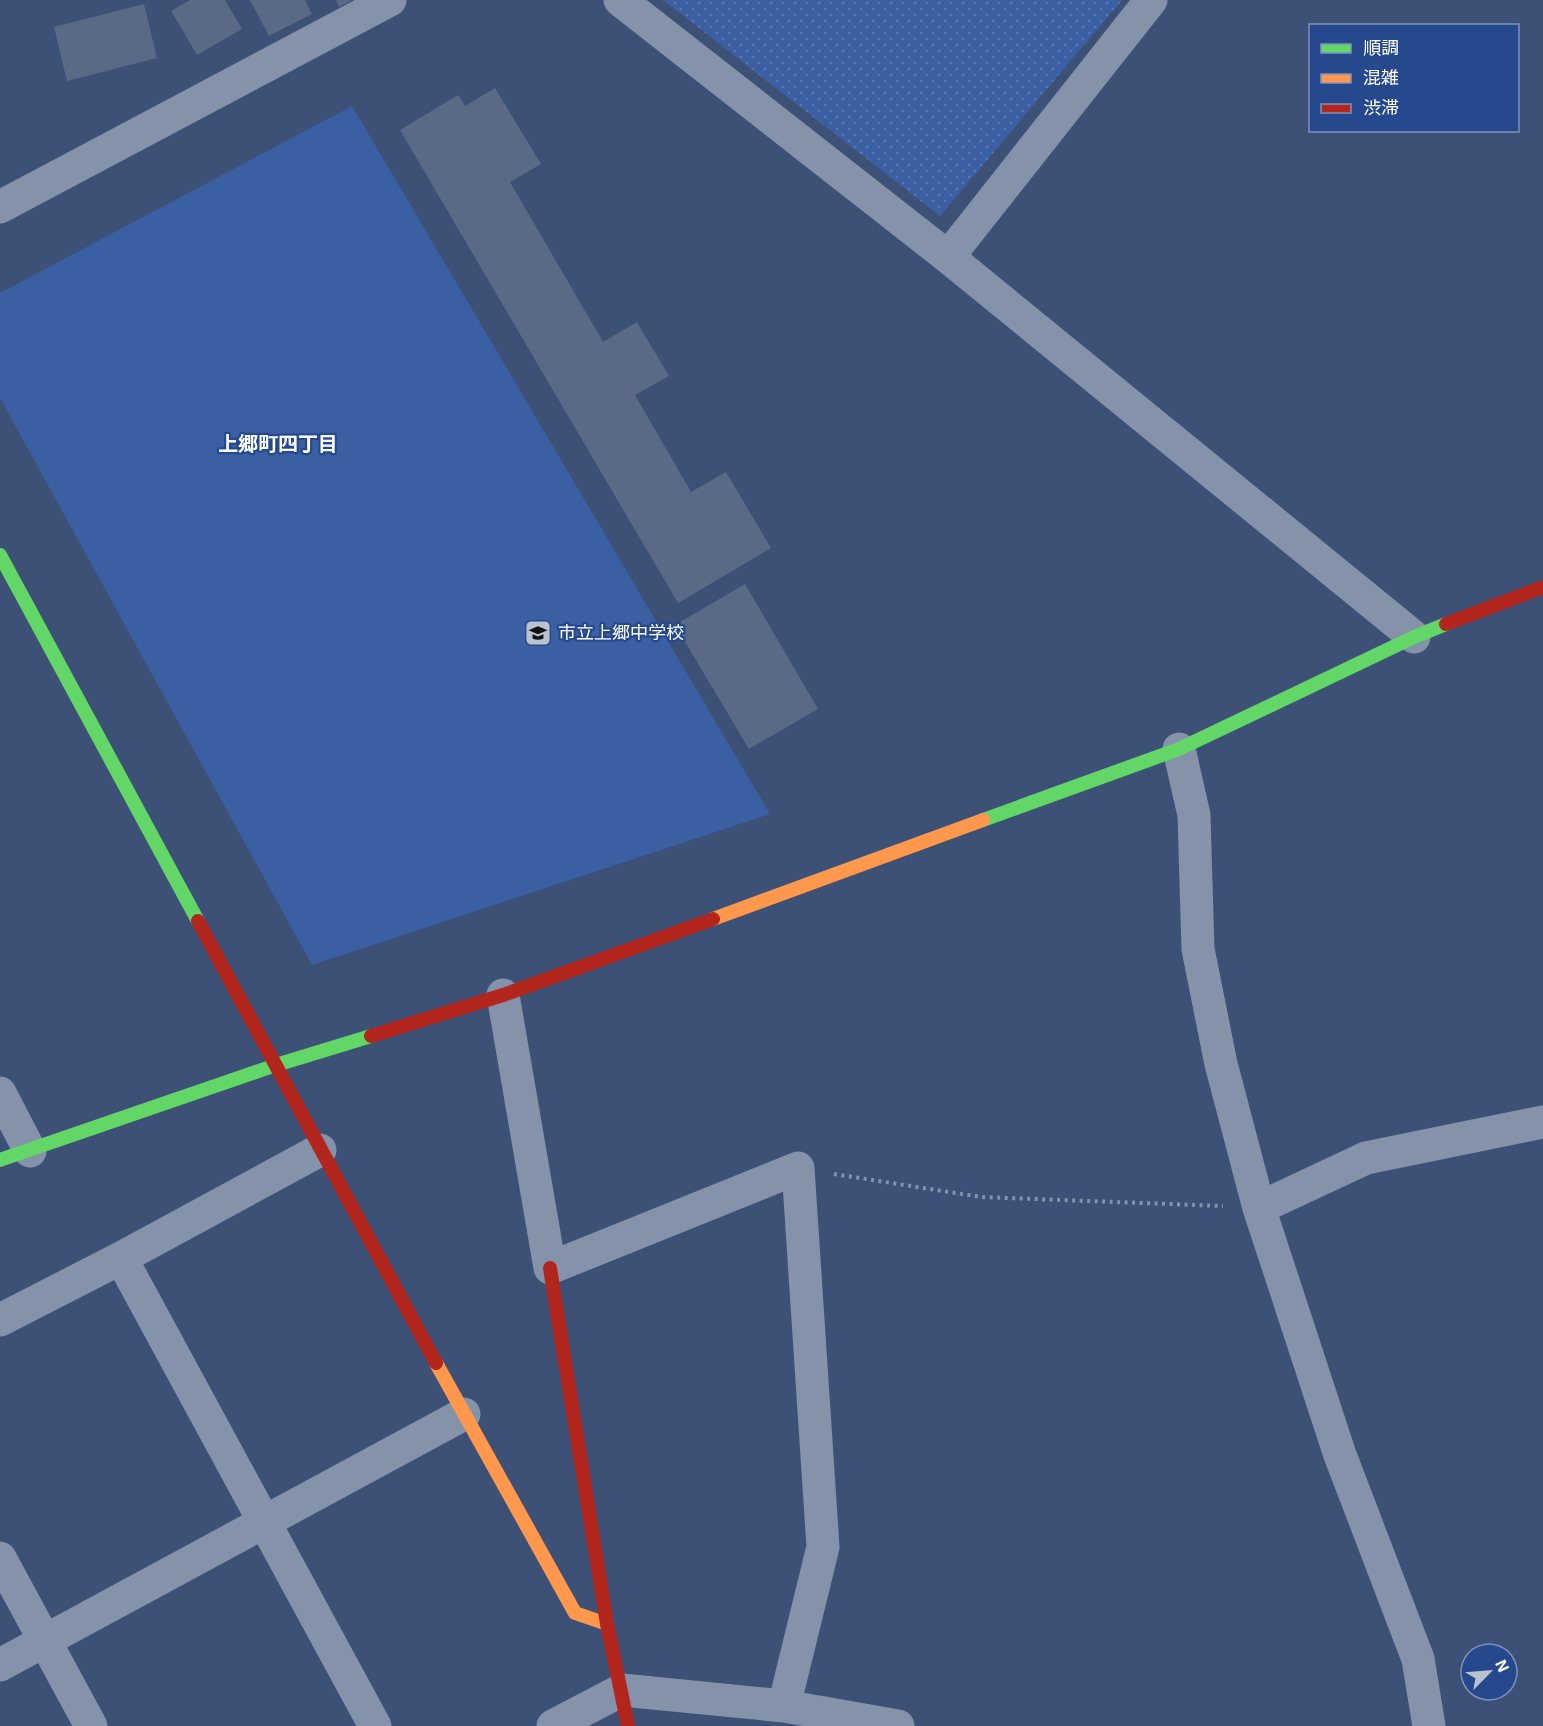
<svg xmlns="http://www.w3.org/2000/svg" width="1543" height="1726" viewBox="0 0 1543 1726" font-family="'Exo 2','Noto Sans JP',sans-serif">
<defs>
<pattern id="grass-dots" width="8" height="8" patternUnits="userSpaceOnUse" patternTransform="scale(1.5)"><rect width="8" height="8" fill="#3b5fa3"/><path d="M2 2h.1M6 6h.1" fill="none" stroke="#5877b1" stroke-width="1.8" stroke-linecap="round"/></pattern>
</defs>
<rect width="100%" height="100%" fill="#3d5176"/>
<!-- grass -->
<path fill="url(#grass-dots)" d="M663 0H1122L940 216Z"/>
<!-- pitch -->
<path fill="#3b5fa3" d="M352 106 770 814 312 965 0 398V293Z"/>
<!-- building -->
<path fill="#596986" d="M190 0H225L242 29 197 55 171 11Z
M250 0H305L312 14 269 36Z
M336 0H352L339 7Z
M144 4 157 58 67 81 54 27Z
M495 88 541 164 510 182 603 342 637 322 669 376 635 395 691 492 726 472 771 548 678 603 400 130 458 95 465 106Z
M745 584 818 709 749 749 675 625Z"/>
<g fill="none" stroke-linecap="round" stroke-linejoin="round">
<!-- path -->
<path stroke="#8492aa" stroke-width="4" stroke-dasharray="3 4.5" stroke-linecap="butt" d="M834 1174 981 1197 1223 1206"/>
<!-- street -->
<path stroke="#8492aa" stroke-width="33" d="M620 0 948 257 1414 637
M0 207 390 0
M948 257 1151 0
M1179 749 1194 815 1198 949 1221 1064 1259 1208 1340 1455 1418 1659 1429 1726
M503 995 550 1268 798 1168 823 1547 784 1706
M0 1093 30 1151
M1259 1208 1366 1158 1543 1122
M121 1258 375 1726
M0 1320 121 1258 320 1150
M0 1558 91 1726
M0 1665 464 1414
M553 1726 622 1690 784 1706 898 1726"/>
<!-- fast -->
<path stroke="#63d668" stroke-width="14" d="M0 555 198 921
M983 820 1179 749 1414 637 1446 624
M0 1160 276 1065 371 1036"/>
<!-- slow -->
<path stroke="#ff974d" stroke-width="14" d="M713 919 983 820
M436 1363 575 1613 607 1624"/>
<!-- jam -->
<path stroke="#b3261e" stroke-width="14" d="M1446 624 1543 587
M198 921 436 1363
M371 1036 503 995 713 919
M550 1268 607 1624 628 1726"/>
</g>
<!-- icons -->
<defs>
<symbol id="school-square" viewBox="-11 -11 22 22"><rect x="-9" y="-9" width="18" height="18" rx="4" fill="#bbc2cf" stroke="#26498d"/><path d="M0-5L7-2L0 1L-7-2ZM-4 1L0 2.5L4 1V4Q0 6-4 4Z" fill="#111"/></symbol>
</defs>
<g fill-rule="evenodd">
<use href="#school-square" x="523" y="618" width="30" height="30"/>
</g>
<g text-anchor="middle" stroke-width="4.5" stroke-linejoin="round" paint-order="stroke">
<!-- poi labels -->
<g font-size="18" fill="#fff" stroke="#26498d" text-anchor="start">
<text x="558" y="639">市立上郷中学校</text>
</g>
<!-- neighbourhood labels -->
<g font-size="20" font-weight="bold" fill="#fff" stroke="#26498d">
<text x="278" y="451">上郷町四丁目</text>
</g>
</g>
<!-- legend -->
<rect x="1309" y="24" width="210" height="108" fill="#26498d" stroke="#7d92bb" stroke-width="1.5"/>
<rect x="1321" y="44" width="30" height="9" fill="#63d668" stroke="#7d92bb" stroke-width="1.5"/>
<text x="1363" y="54" font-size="18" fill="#ffffff">順調</text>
<rect x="1321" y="74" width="30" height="9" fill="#ff974d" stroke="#7d92bb" stroke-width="1.5"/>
<text x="1363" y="84" font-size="18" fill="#ffffff">混雑</text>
<rect x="1321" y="104" width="30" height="9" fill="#b3261e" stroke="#7d92bb" stroke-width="1.5"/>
<text x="1363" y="114" font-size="18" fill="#ffffff">渋滞</text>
<!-- north arrow -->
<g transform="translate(1489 1672) rotate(65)"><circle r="28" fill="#26498d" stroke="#7d92bb" stroke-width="1.5"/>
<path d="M0-4.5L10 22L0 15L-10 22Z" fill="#bbc2cf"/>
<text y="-9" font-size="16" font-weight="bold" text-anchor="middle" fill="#ffffff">N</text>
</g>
</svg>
